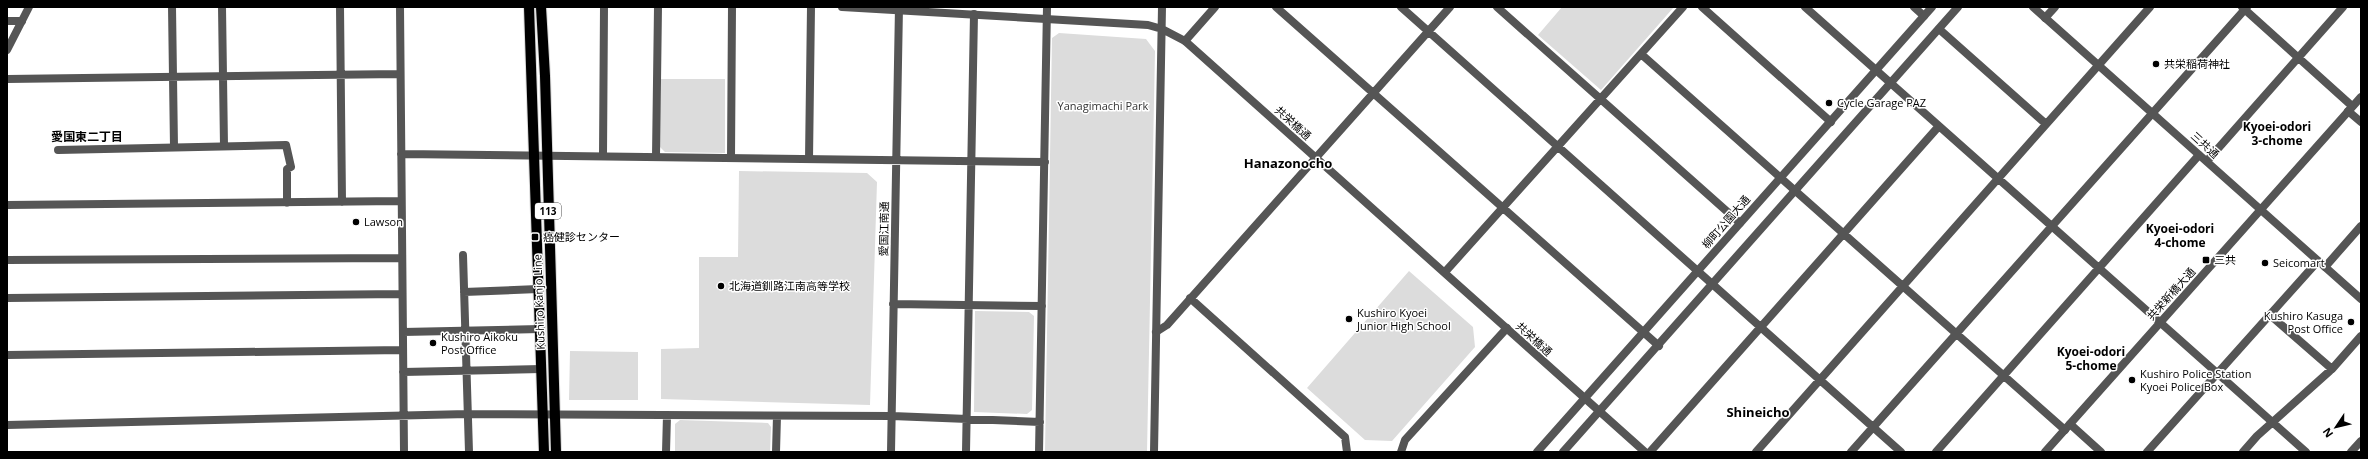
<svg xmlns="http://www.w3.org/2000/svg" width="2368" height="459" viewBox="0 0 2368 459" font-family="'Open Sans','Noto Sans JP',sans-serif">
<rect width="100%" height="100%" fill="#fff"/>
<!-- green -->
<path fill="#dcdcdc" d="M1562 7H1674L1601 90 1538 35Z
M1059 33 1146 39 1155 51 1147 452H1045L1052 38Z
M661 79H725V153L665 152 659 146Z
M739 171 867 173 877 182 870 405 661 399V349L699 348V257H738Z
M1409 271 1473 327 1475 347 1392 441 1365 440 1307 388Z
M975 311 1029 312 1034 316 1032 410 1027 414 974 412Z
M570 351 638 352V400H569Z
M680 420 768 423 771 427 770 452H675V424Z"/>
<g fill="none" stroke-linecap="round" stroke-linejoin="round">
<defs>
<path id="primary" d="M529 7 544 452
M541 7 545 76 556 452"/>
</defs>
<!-- primary casing -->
<use href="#primary" stroke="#dbdbdb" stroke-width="12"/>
<!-- minor -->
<path stroke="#555" stroke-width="8" d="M172 7 174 147
M222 7 224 146
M340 7 342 202
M400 7 404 452
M1276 7 1659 346
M1401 7 1901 452
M1497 7 1740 223
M1702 7 1831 122
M1805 7 2306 452
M1914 7 1924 16
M2242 7 2352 106
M2045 18 2055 7
M7 21H22
M1939 29 2046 124
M1185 41 1215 7
M1641 54 2065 430
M7 79 400 74
M2348 111 2361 122
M58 150 286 145 291 167 287 169V203
M401 154 1045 162
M603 155 604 7
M656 156 658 7
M731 158 732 7
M809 159 811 7
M2207 161 2343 7
M7 205 401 201
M463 255 469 452
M7 260 401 258
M2325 267 2361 226
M1445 272 1683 7
M464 292 538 289
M7 298 402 294
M1190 298 1345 437 1347 452
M893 304 1042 306
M2270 315 2332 369
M403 332 540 329
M1156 332 1167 325 1450 7
M7 355 403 350
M403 372 541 369
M2070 424 2101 452
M7 425 468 414 892 416 1040 422
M666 452 667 415
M776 452 777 416
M891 452 899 7
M966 452 974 14
M1039 452 1047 7
M1401 452 1405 440 1507 328
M1650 452 1939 126
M1756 452 2150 7
M1851 452 2247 7
M1936 452 2199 155
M2147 452 2318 261
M2243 452 2257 436 2332 369 2361 336
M2351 452 2361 441"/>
<!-- tertiary -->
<path stroke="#555" stroke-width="8" d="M842 7 1148 25 1162 29 1185 41 1645 452
M2033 7 2361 299
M7 50 29 7
M1154 452 1162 7
M1537 452 1932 7
M1563 452 1958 7
M2045 452 2361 97"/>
<!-- primary -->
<use href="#primary" stroke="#000" stroke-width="10"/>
</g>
<!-- markers -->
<g fill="#000" stroke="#fff" stroke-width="1.5">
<circle cx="2156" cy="64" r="4"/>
<circle cx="1829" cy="103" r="4"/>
<circle cx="356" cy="222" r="4"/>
<rect x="531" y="233" width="8" height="8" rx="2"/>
<rect x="2202" y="256" width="8" height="8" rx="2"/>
<circle cx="2265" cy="263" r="4"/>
<circle cx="721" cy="286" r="4"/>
<circle cx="1349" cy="319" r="4"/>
<circle cx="2351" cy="322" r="4"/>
<circle cx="433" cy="343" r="4"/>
<circle cx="2132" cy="380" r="4"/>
</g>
<g text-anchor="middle" stroke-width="3" stroke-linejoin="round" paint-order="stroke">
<!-- shield labels -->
<rect fill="#fff" stroke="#4c4c4c" stroke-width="1" x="535" y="203" width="26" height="16" rx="3"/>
<g font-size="10" font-weight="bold" fill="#000">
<text x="548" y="215">113</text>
</g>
<!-- poi labels -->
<g font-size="11" fill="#000" stroke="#fff" text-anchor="start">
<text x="2164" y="68">共栄稲荷神社</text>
<text x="1837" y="107">Cycle Garage PAZ</text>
<text x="364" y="226">Lawson</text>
<text x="543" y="241">癌健診センター</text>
<text x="2214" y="264">三共</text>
<text x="2273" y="267">Seicomart</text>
<text x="729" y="290">北海道釧路江南高等学校</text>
<text x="1357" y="317">Kushiro Kyoei<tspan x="1357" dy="13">Junior High School</tspan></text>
<text x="2343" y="320" text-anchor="end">Kushiro Kasuga<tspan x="2343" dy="13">Post Office</tspan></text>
<text x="441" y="341">Kushiro Aikoku<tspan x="441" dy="13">Post Office</tspan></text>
<text x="2140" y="378">Kushiro Police Station<tspan x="2140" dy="13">Kyoei Police Box</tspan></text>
</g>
<!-- park labels -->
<g font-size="11" fill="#333" stroke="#fff">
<text x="1103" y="110">Yanagimachi Park</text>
</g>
<!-- street labels -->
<g font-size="11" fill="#000" stroke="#fff">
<text transform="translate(1293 123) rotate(42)" y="4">共栄橋通</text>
<text transform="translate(2205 145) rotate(42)" y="4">三共通</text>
<text transform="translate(1726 222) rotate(-49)" y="4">柳町公園大通</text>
<text transform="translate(884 229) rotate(-89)" y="4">愛国江南通</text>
<text transform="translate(2171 294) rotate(-48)" y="4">共栄新橋大通</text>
<text transform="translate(539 302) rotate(-92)" y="4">Kushiro Kanjo Line</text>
<text transform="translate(1534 339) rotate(42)" y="4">共栄橋通</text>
</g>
<!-- neighbourhood labels -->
<g font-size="12" font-weight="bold" fill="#000" stroke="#fff">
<text x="2277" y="131">Kyoei-odori<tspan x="2277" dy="14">3-chome</tspan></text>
<text x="87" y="141">愛国東二丁目</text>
<text x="2180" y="233">Kyoei-odori<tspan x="2180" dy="14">4-chome</tspan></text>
<text x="2091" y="356">Kyoei-odori<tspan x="2091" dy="14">5-chome</tspan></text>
</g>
<!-- quarter labels -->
<g font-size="13" font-weight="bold" fill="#000" stroke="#fff">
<text x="1288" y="168">Hanazonocho</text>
<text x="1758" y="417">Shineicho</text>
</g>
</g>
<!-- border -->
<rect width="2368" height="459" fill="none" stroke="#000000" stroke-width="16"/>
<!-- north arrow -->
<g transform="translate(2336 427) rotate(235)" stroke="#ffffff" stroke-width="3" paint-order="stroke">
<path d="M0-3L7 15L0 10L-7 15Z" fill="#000000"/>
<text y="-6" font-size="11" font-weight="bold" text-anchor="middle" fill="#000000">N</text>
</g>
</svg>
